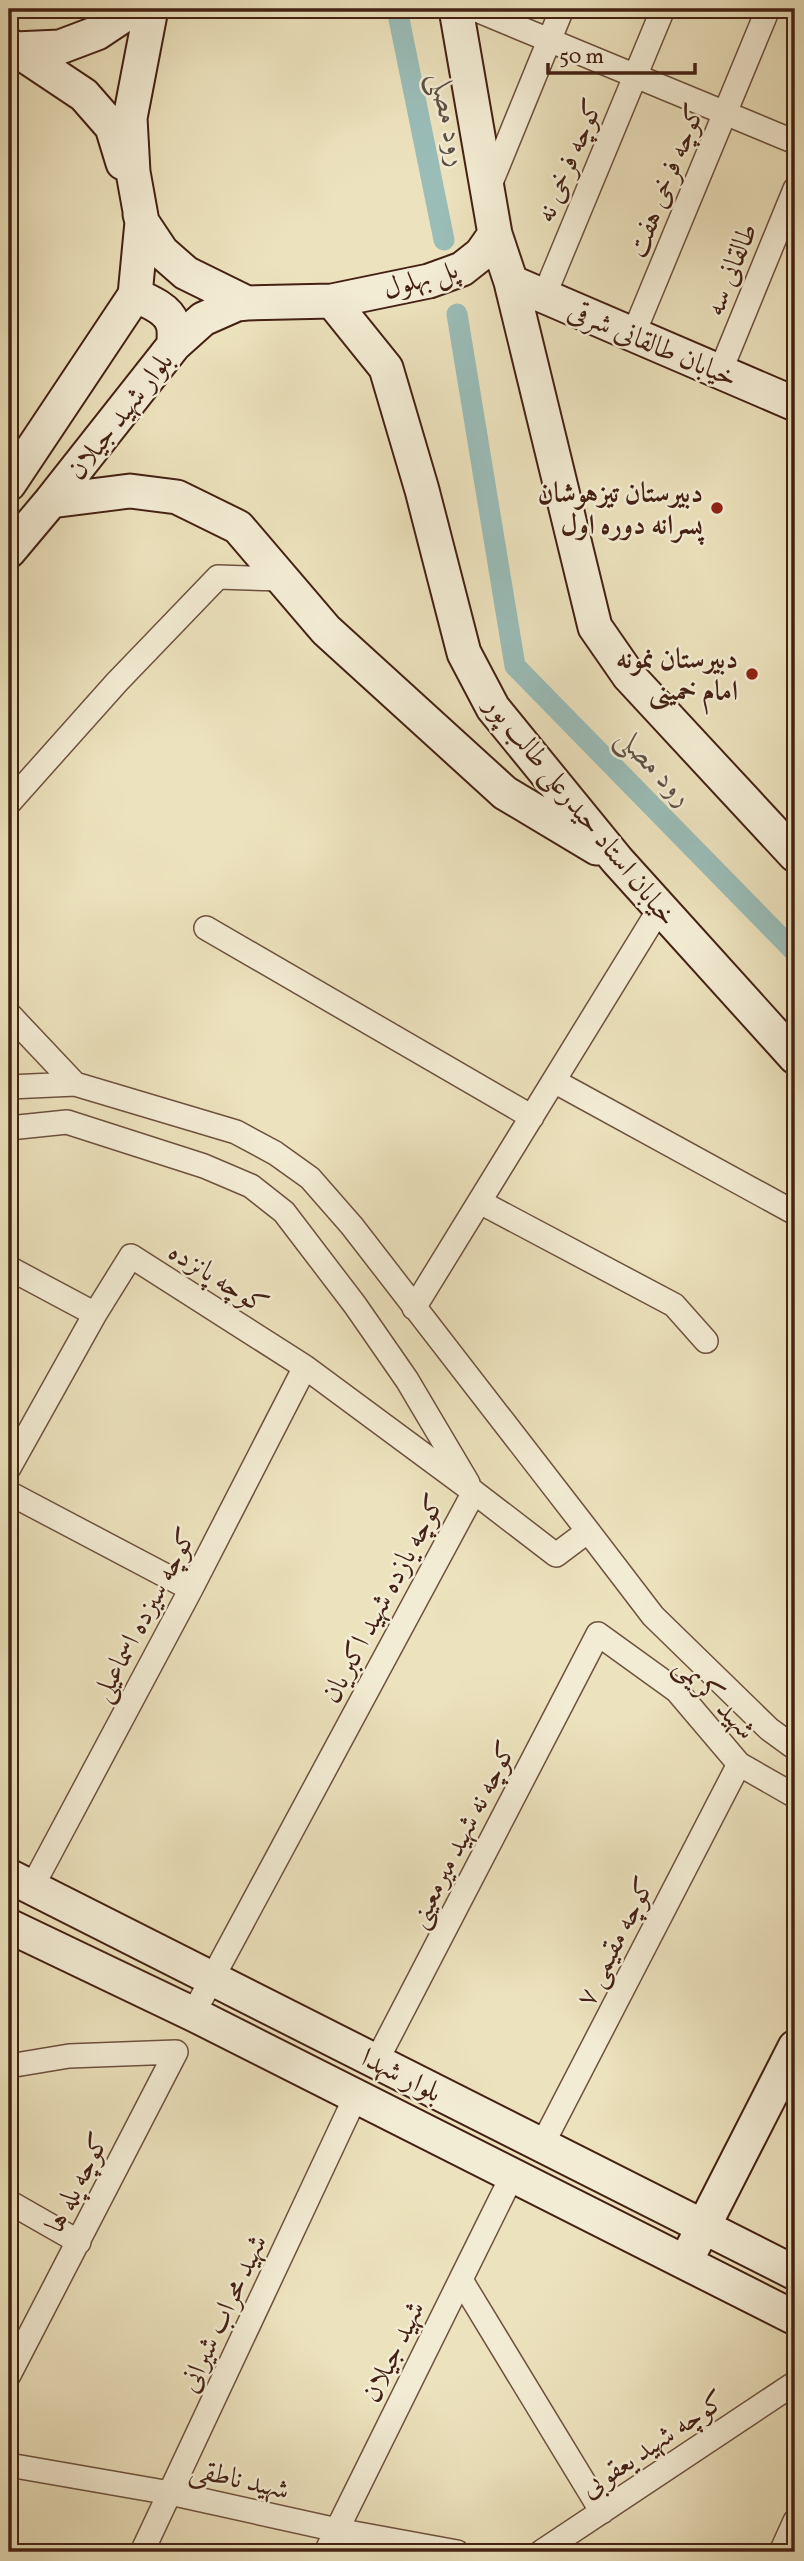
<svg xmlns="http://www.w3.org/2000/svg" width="804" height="2561" viewBox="0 0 804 2561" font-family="Vollkorn,Amiri,serif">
<rect width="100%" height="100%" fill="#ece2bd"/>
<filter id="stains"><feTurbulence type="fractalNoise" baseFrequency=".00286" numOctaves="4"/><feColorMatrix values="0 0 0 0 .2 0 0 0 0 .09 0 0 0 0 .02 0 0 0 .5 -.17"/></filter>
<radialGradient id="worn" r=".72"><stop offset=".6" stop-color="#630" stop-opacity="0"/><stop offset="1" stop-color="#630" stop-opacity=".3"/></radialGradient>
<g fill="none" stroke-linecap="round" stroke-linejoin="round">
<!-- canal -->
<path stroke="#9abdb8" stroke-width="21" d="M397 9 444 240
M457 314 515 666 795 952"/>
<defs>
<path id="street" d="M474 9 795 142
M488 190 562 9
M544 296 663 9
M633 335 768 9
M720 372 795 189
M9 803 117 682 218 577 282 579
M206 928 532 1117
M9 1014 75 1084
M554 1081 795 1213
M9 1087 75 1084 236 1132 275 1153 310 1178 352 1226 588 1531
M9 1128 67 1122 204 1166 251 1186 284 1212 355 1305 407 1380 468 1483
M480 1202 674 1305 706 1341
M9 1268 95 1314
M414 1308 660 908
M9 1468 95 1314 131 1256 305 1367 474 1492
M9 1493 191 1589
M32 1887 191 1589 305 1367
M193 2014 474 1492 556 1555 588 1531 653 1616 769 1729 795 1748
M376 2062 598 1634 677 1691 739 1764 795 1796
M9 2066 69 2056 176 2052 9 2375
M542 2145 739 1764
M9 2202 79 2242
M461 2280 602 2512
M9 2465 170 2493 337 2530 457 2552
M142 2552 355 2098
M326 2552 512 2176
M541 2552 795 2383
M781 2552 795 2521"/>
<path id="secondary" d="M151 9 130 118 133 172 142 222 162 252 186 273 247 303 332 301 429 281 462 269 481 254 495 234
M456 9 495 234 511 282 595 627 629 676 795 855
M9 45 84 95 112 127 123 163
M15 49 60 47 97 33 133 9
M511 282 795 404
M135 295C146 300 167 308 172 322 175 328 174 338 174 345
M332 301 386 368 422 490 464 653 493 708 617 860 795 1057
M9 484 135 295 142 222 140 214
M51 501 130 491 177 497 238 527 326 630 505 793 597 848
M9 551 51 501 174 345 203 319 237 304 247 303
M9 1876 795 2273
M9 1926 193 2014 795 2318
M693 2247 795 2047"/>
</defs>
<!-- street casing -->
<use href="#street" stroke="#6e513e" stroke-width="26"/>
<!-- secondary casing -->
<use href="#secondary" stroke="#442113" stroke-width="37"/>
<!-- street -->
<use href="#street" stroke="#f3ecd4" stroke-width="23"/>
<!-- secondary -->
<use href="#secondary" stroke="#f3ecd4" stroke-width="33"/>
</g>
<!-- markers -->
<g fill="#8f2418" stroke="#f3ecd4" stroke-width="2.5">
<circle cx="717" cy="508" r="7"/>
<circle cx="752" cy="674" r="7"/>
</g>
<g text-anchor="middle" stroke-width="5" stroke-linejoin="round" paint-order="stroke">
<!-- street labels -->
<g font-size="28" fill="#442113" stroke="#f3ecd4">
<text transform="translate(568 160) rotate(-67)" y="10">کوچه فرخی نه</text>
<text transform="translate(665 180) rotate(-68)" y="10">کوچه فرخی هفت</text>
<text transform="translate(730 269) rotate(-68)" y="10">طالقانی سه</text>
<text transform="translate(420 278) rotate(-17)" y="10">پل بهلول</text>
<text transform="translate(653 343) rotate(23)" y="10">خیابان طالقانی شرقی</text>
<text transform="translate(119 415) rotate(-52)" y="10">بلوار شهید جیلان</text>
<text transform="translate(582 810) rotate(51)" y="10">خیابان استاد حیدرعلی طالب پور</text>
<text transform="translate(219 1277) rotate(32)" y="10">کوچه پانزده</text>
<text transform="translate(382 1598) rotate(-62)" y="10">کوچه یازده شهید اکبریان</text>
<text transform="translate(143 1614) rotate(-62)" y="10">کوچه سیزده اسماعیلی</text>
<text transform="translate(716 1697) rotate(46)" y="10">شهید کریمی</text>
<text transform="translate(461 1834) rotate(-63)" y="10">کوچه نه شهید میرمعینی</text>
<text transform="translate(614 1941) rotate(-63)" y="10">کوچه مقیمی ۷</text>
<text transform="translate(402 2074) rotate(27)" y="10">بلوار شهدا</text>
<text transform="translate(76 2182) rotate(-63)" y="10">کوچه پله ها</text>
<text transform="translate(222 2313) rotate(-65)" y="10">شهید محراب شیرانی</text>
<text transform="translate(392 2351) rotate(-64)" y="10">شهید جیلان</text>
<text transform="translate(652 2443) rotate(-34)" y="10">کوچه شهید یعقوبی</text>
<text transform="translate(240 2478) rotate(13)" y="10">شهید ناطقی</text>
</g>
<!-- poi labels -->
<g font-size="28" font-weight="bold" fill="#442113" stroke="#f3ecd4" text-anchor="end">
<text x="703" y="502">دبیرستان تیزهوشان<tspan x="703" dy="32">پسرانه دوره اول</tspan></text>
<text x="738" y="668">دبیرستان نمونه<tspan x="738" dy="32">امام خمینی</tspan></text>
</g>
<!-- water labels -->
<g font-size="30" font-style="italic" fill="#5e5045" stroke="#f3ecd4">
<text transform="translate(450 119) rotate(78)" y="10">رود مصلی</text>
<text transform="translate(655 766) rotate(46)" y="10">رود مصلی</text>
</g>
</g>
<!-- margin -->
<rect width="804" height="2561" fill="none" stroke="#ece2bd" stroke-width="35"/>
<rect x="10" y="10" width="783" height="2540" fill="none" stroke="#442113" stroke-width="3.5"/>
<rect x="18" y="18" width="769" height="2526" fill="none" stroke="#442113" stroke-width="2"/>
<!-- scale -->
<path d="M548 63v10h147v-10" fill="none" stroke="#442113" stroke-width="3.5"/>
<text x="559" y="63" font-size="21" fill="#442113" stroke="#f3ecd4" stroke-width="5" paint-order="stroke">50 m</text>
<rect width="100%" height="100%" filter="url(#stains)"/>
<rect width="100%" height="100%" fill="url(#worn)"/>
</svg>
